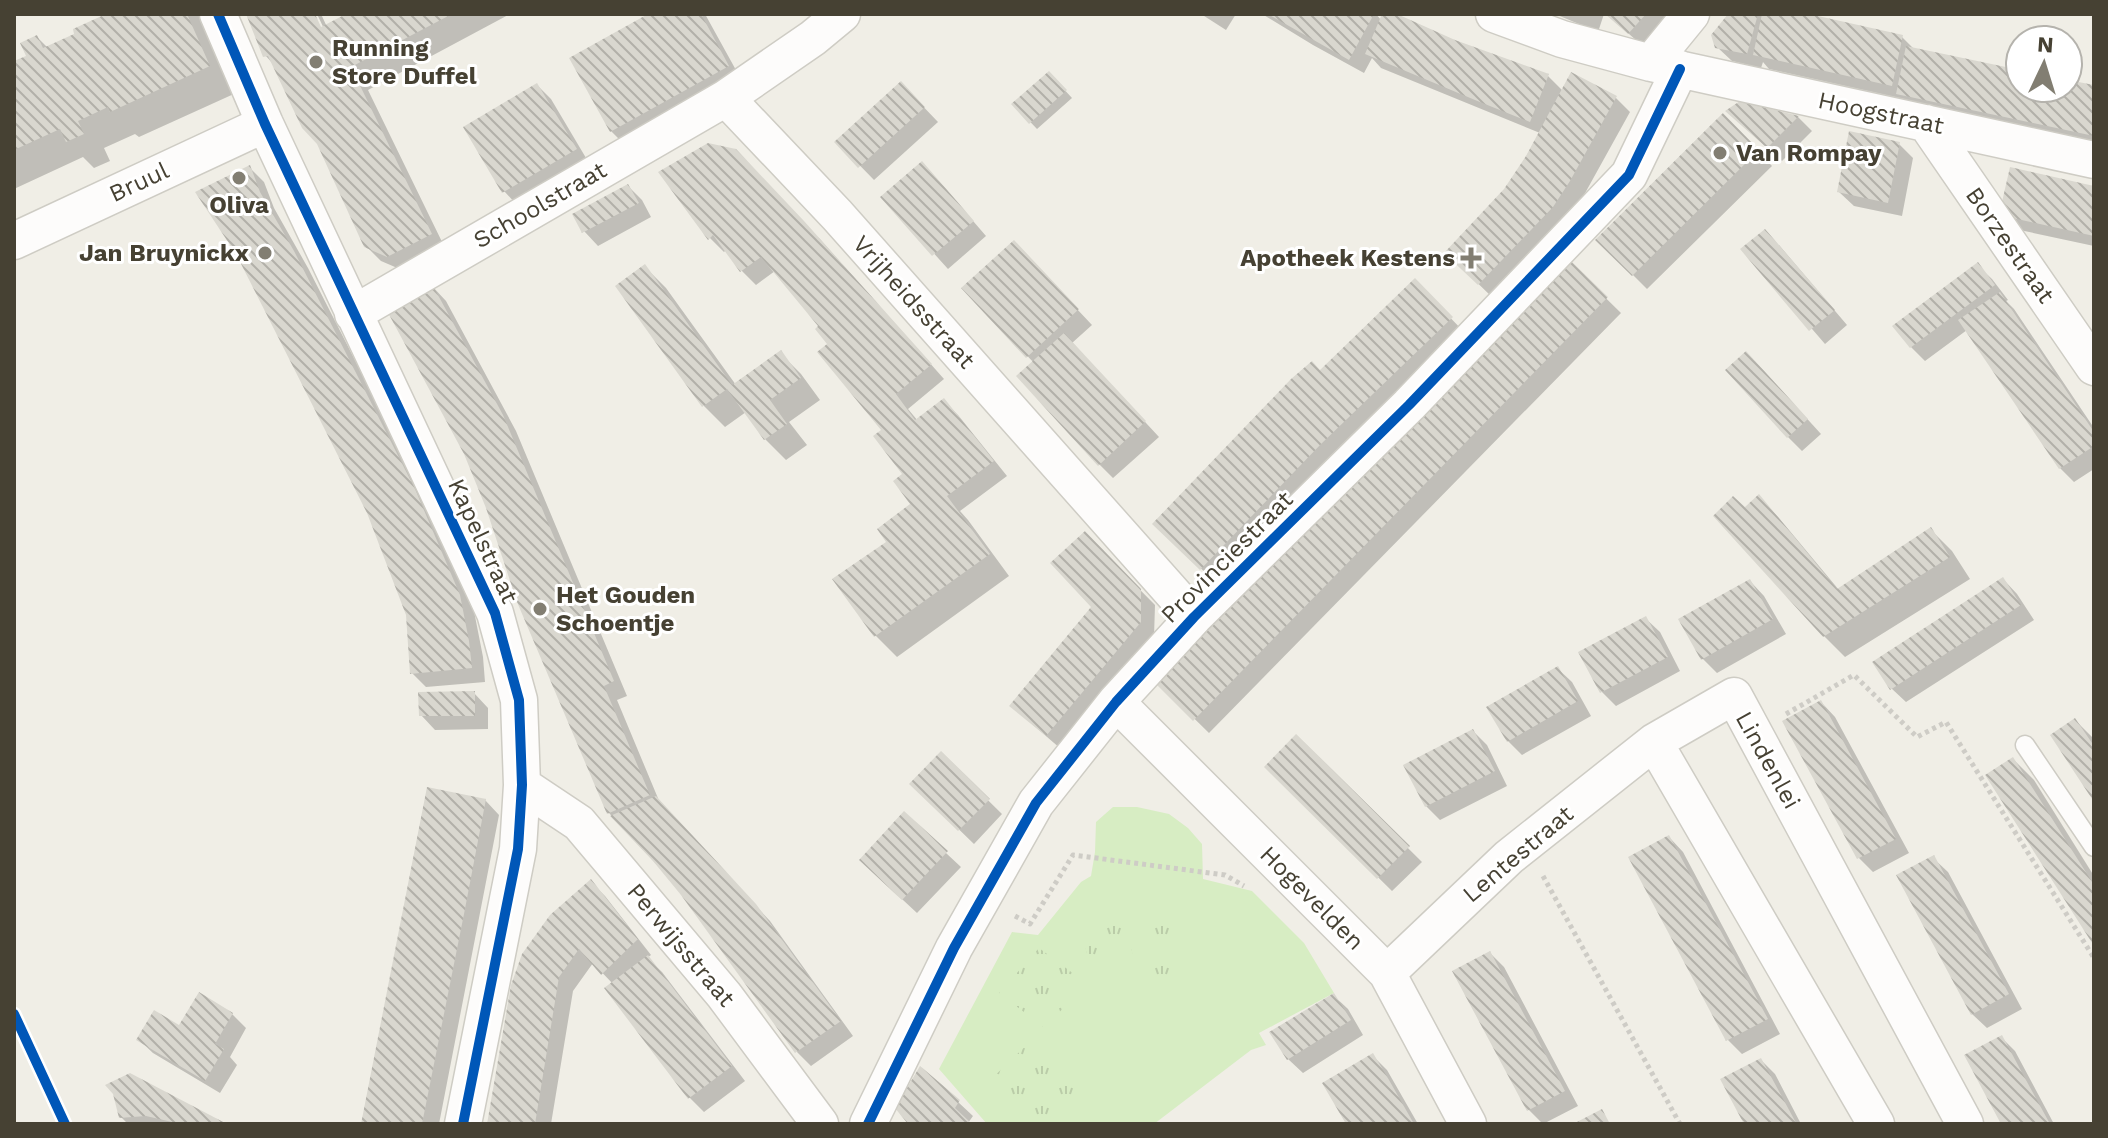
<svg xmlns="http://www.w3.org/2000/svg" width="2108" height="1138" viewBox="0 0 2108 1138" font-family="'Work Sans',sans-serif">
<defs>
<pattern id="park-tufts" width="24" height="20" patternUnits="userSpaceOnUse" patternTransform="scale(2)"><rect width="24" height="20" fill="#d7edc3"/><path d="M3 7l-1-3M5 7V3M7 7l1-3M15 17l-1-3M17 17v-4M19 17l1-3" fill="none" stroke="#bacca8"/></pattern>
<pattern id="building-back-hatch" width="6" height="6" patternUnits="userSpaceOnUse" patternTransform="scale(2)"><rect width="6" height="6" fill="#d9d7cf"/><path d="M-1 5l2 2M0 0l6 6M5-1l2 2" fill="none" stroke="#b2b0a9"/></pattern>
</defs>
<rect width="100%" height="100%" fill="#f0eee6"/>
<!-- grass -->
<path fill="#d7edc3" d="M1113 807H1137L1169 814 1188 828 1202 844 1203 879 1252 891 1304 943 1334 993 1259 1033 1266 1045 1251 1050 1154 1124H987L939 1069 1012 932 1038 935 1081 882 1091 876 1095 852 1096 822Z"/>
<!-- park -->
<path fill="url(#park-tufts)" d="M1122 916 1133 956 1090 965 1079 923Z
M1152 921 1182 925 1174 980 1146 977Z
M1039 948 1086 983 1045 1028 999 993Z
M1032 1040 1084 1084 1051 1124H1022L987 1083Z"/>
<!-- shadow -->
<path fill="#0003" d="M111 14H200L236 93 139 137 135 134 104 148 110 161 94 168 83 157 14 189V64L29 57 37 37 48 48 77 35Z
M249 14H313L323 37 327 35 317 14H321L327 27 352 14H510L368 90 445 248 402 270 381 261 366 246 319 143 274 65 265 55Z
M653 14H705L742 81 626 146 611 131 572 59Z
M1201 14H1236L1226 30Z
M1262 14H1376L1381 20 1384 14H1391L1454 42 1548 76 1563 91 1615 97 1630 112 1584 195 1567 222 1493 298 1461 267 1540 133 1381 68 1372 58 1364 73 1313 45Z
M1555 14H1604L1598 32Z
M1606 14H1671L1644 47Z
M1730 14H1800L1902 37 1915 50 2020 71V88H2068V81L2094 86V145L1913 108 1904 99 1769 69 1763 62 1761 68 1732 61 1717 47Z
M1049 73 1072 98 1037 129 1014 105Z
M537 85 551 99 589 163 518 206 504 191Z
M915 98 938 122 874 180 837 142Z
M1741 103 1798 117 1812 131 1782 161 1742 125Z
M1723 116 1772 166 1647 289 1598 240Z
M1899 144 1913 158 1902 216 1854 206 1839 192Z
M250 168 264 182 274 208 308 268 429 505 474 611 483 657 485 682 426 687 412 673 408 615Z
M661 172 819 238 944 379 908 409 918 421 944 401 958 415 1007 476 960 511 968 520 1009 576 897 657 876 636 888 541 913 504 905 475 883 431 830 344 821 327 775 271 756 285 742 271 726 250 724 252 710 238Z
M936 178 986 236 948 269 883 197Z
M628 186 642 200 651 217 598 246 584 231Z
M2094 188V246L2015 229 2001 214Z
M1779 245 1847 325 1825 344 1743 249Z
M1028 257 1092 325 1072 343 1159 437 1113 478 1099 464 1034 363 964 289Z
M1570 263 1621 313 1209 733 1158 683Z
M1977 265 1992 279 2008 300 2006 301 2014 309 2094 428V469L2074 482 2060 468 1967 330 1925 361 1911 347 1895 326Z
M645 267 666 288 736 385 780 353 801 374 820 400 789 422 807 445 786 460 765 439 746 412 725 427 704 406Z
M1415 281 1465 333 1216 583 1155 524 1320 372Z
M432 286 446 301 516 431 627 696 617 700 660 803 770 921 853 1036 811 1066 797 1052 683 893 609 813Z
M1761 368 1821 434 1802 451 1788 437Z
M1759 497 1779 518 1839 590 1931 530 1952 551 1970 579 1845 657 1824 636 1745 510Z
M1085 534 1155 605 1154 637 1061 749 1011 706 1093 607Z
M2003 579 2017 594 2034 620 1906 702 1891 688Z
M1750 581 1764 596 1786 634 1717 673 1702 658Z
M1645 618 1660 632 1680 671 1616 706 1602 692Z
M1557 668 1572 682 1591 716 1522 755 1508 741Z
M474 693 488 708V729L435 730 421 715Z
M1821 702 1835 717 1909 853 1873 872 1859 858 1785 722Z
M2075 720 2094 739V798Z
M1473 731 1487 745 1507 786 1440 820 1426 806Z
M1296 737 1422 862 1392 891 1266 767Z
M941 754 1002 814 974 844 912 784Z
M2013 759 2034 780 2094 876V943Z
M485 800 499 815 439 1124H364Z
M904 814 961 867 917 913 875 874Z
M1669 837 1683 852 1780 1034 1742 1054 1728 1040Z
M1933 858 1948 872 2022 1009 1987 1028 1972 1014Z
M591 882 605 896 651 955 647 958 662 972 745 1081 704 1112 690 1098 613 984 593 963 573 991 551 1124H488Z
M1490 953 1504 967 1578 1106 1543 1124 1528 1109Z
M1333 995 1348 1009 1363 1035 1303 1073 1288 1059Z
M232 1014 246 1028 230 1057 237 1065 220 1093 153 1053 138 1039Z
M2001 1037 2015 1051 2054 1124H2003Z
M1373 1056 1387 1070 1418 1124H1349Z
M1761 1060 1775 1074 1801 1124H1746Z
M115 1093 223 1124H128L121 1117Z
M958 1102 973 1116 968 1123 969 1124H910Z"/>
<!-- building -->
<path fill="url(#building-back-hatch)" d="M106 14H187L210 66 110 112 108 107 78 121 84 134 66 142 60 129 14 150V61L26 56 20 43 37 35 43 48 74 34 73 29Z
M246 14H315L321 27 346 14H452L351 67 432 234 387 257 364 247 317 144 302 128 268 56 263 57Z
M648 14H701L729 66 610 132 569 58Z
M1268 14H1374L1349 60Z
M1382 14H1397L1455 40 1549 74 1530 122 1475 100 1365 54Z
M1605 14H1646L1628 34Z
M1728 14H1758L1747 54 1715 48 1711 35Z
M1762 14H1809L1903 35 1892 86 1753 55Z
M1906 46 2020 70V88H2068V80L2094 85V136L1896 94Z
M1049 71 1067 90 1029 124 1011 104Z
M1571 72 1617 96 1570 181 1553 207 1478 285 1444 253 1504 189 1526 156Z
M901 81 925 107 858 168 834 142Z
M537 83 577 149 502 193 463 127Z
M1740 101 1799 116 1767 148 1725 111Z
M1723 113 1759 150 1632 276 1595 240Z
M1849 131 1900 142 1888 203 1837 192Z
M708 143 736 149 804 221 932 364 896 394 915 420 944 398 994 461 947 496 990 554 874 637 832 579 886 542 877 529 910 504 893 481 902 474 873 436 881 430 817 352 827 344 815 329 818 326 761 257 740 272 713 235 708 240 658 172Z
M922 161 974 221 932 256 880 197Z
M250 165 260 192 294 251 415 489 460 595 469 641 472 668 410 674 406 615 367 513 236 254 195 192Z
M2010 167 2094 186V236L1999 215Z
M628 184 639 203 582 233 572 214Z
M1765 229 1835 310 1809 331 1740 249Z
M1014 240 1079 309 1026 358 961 288Z
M1570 260 1608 297 1193 721 1155 683Z
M1978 262 1995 285 1910 348 1892 326Z
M645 264 732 385 781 350 801 378 770 400 787 424 764 440 727 389 702 407 615 286Z
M1415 278 1453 317 1321 444 1200 570 1152 524 1291 379 1312 361 1320 370Z
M432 284 503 415 614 681 604 686 650 795 607 814 517 602 486 508 464 454 386 309Z
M2000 292 2094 432V446L2059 469 1958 320Z
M1064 333 1146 421 1098 466 1016 376Z
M1746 351 1808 419 1787 438 1725 370Z
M1759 494 1837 589 1931 527 1950 557 1823 637 1713 516 1733 496 1745 507Z
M1085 531 1141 589V622L1046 736 1009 706 1091 607 1050 563Z
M2003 577 2021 605 1890 690 1872 662Z
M1750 579 1773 619 1701 660 1678 619Z
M1646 616 1668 657 1600 693 1578 652Z
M1558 666 1578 701 1507 742 1486 707Z
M475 691V716H419L418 692Z
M1821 700 1896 839 1857 859 1782 721Z
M2075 718 2094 746V802L2050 735Z
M1473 729 1495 771 1425 807 1403 765Z
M1296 734 1410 846 1377 879 1264 767Z
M941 751 990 799 958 831 909 784Z
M2013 757 2094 885V946L1985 775Z
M427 787 486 799 464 914 422 1124H361Z
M656 796 756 904 841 1021 795 1053 681 895 653 861 610 816Z
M904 811 948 851 902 900 859 860Z
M1669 835 1768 1019 1726 1041 1628 857Z
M1934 855 2009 994 1971 1015 1896 875Z
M591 879 638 939 601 975 579 949 559 977 535 1124H487L511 985 522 954 550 915Z
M1490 951 1565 1091 1527 1111 1452 971Z
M648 955 732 1066 688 1099 604 988Z
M199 992 233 1013 215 1044 224 1049 205 1081 136 1040 154 1010 179 1025Z
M1334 993 1351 1020 1287 1060 1269 1032Z
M2002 1035 2020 1069 2050 1124H2001L1964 1055Z
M1373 1053 1389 1080 1414 1124H1346L1322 1083Z
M1761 1058 1795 1121 1796 1124H1744L1737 1111 1720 1079Z
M920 1066 960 1100 955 1108 972 1124H908L895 1108Z
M130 1073 227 1124H181L146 1116 119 1118 113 1094 105 1085Z
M1602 1109 1610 1124H1573Z"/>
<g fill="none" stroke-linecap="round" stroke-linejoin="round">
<defs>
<path id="lane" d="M2025 745 2094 847"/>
<path id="street" d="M218 14 265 124 495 613 519 700 522 785 518 849 463 1124
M842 14 813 38 726 98 837 215 1194 617
M1494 14 1562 39 1651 63 2094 160
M1651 63 1691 14
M1926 123 2094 367
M14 241 265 124
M353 314 726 98
M1116 702 1387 973 1468 1124
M1654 742 1876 1124
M522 785 579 823 724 995 820 1124
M1387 973 1509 857 1654 742 1734 696 1965 1124
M868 1124 954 948 1036 803 1116 702 1194 617 1409 405 1629 175 1680 69"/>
</defs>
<!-- lane casing -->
<use href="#lane" stroke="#ceccc4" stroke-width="21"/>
<!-- street casing -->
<use href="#street" stroke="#ceccc4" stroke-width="39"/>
<!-- path -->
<path stroke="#ceccc6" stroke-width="5" stroke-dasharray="4 4" stroke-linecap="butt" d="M1786 714 1854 675 1917 737 1946 722 2094 958
M1543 876 1680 1124
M1015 916 1030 924 1073 855 1225 875 1244 886"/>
<!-- lane -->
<use href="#lane" stroke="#fdfcfb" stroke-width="18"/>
<!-- street -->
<use href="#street" stroke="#fdfcfb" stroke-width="36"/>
<defs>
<path id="cycleway" d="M218 14 265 124 495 613 519 700 522 785 518 849 463 1124
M14 1014 65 1124
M868 1124 954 948 1036 803 1116 702 1194 617 1409 405 1629 175 1680 69"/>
</defs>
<!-- cycleway casing -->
<use href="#cycleway" stroke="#fff" stroke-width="15"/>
<!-- cycleway -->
<use href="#cycleway" stroke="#0057b8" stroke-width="10"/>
</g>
<!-- markers -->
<g fill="#827e72" stroke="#fff" stroke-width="3">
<circle cx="316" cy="62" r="8"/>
<circle cx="1720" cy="153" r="8"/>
<circle cx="239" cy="178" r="8"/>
<circle cx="265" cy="253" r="8"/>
<path d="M1467 246h8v8h8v8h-8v8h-8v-8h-8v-8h8z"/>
<circle cx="540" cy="609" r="8"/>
</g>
<g text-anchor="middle" stroke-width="6" stroke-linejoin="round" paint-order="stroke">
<!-- poi labels -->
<g font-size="24" font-weight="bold" fill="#464133" stroke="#fff" text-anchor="start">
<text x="332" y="56">Running<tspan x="332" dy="28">Store Duffel</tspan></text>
<text x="1736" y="161">Van Rompay</text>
<text x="239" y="213" text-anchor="middle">Oliva</text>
<text x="249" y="261" text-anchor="end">Jan Bruynickx</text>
<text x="1455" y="266" text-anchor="end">Apotheek Kestens</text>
<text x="556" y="603">Het Gouden<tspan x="556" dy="28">Schoentje</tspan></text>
</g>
<!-- street labels -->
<g font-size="24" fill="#464133" stroke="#fff">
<text transform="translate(1881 113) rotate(12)" y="8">Hoogstraat</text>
<text transform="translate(139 182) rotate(-25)" y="8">Bruul</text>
<text transform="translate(540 205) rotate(-30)" y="8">Schoolstraat</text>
<text transform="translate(2010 245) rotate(55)" y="8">Borzestraat</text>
<text transform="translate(914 302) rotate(48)" y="8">Vrijheidsstraat</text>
<text transform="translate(483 541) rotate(65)" y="8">Kapelstraat</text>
<text transform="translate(1227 557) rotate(-45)" y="8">Provinciestraat</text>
<text transform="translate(1768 760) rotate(61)" y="8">Lindenlei</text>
<text transform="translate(1518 854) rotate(-40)" y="8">Lentestraat</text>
<text transform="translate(1312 898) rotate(45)" y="8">Hogevelden</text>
<text transform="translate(681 945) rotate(50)" y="8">Perwijsstraat</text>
</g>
</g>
<!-- border -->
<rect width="2108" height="1138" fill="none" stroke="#464133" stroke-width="32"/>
<!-- north arrow -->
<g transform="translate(2044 64) rotate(4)"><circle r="38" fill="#ffffff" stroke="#b5b3ad" stroke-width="2"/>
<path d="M0-6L14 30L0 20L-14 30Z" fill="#827e72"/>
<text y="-12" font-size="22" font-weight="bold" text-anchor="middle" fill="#464133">N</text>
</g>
</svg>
